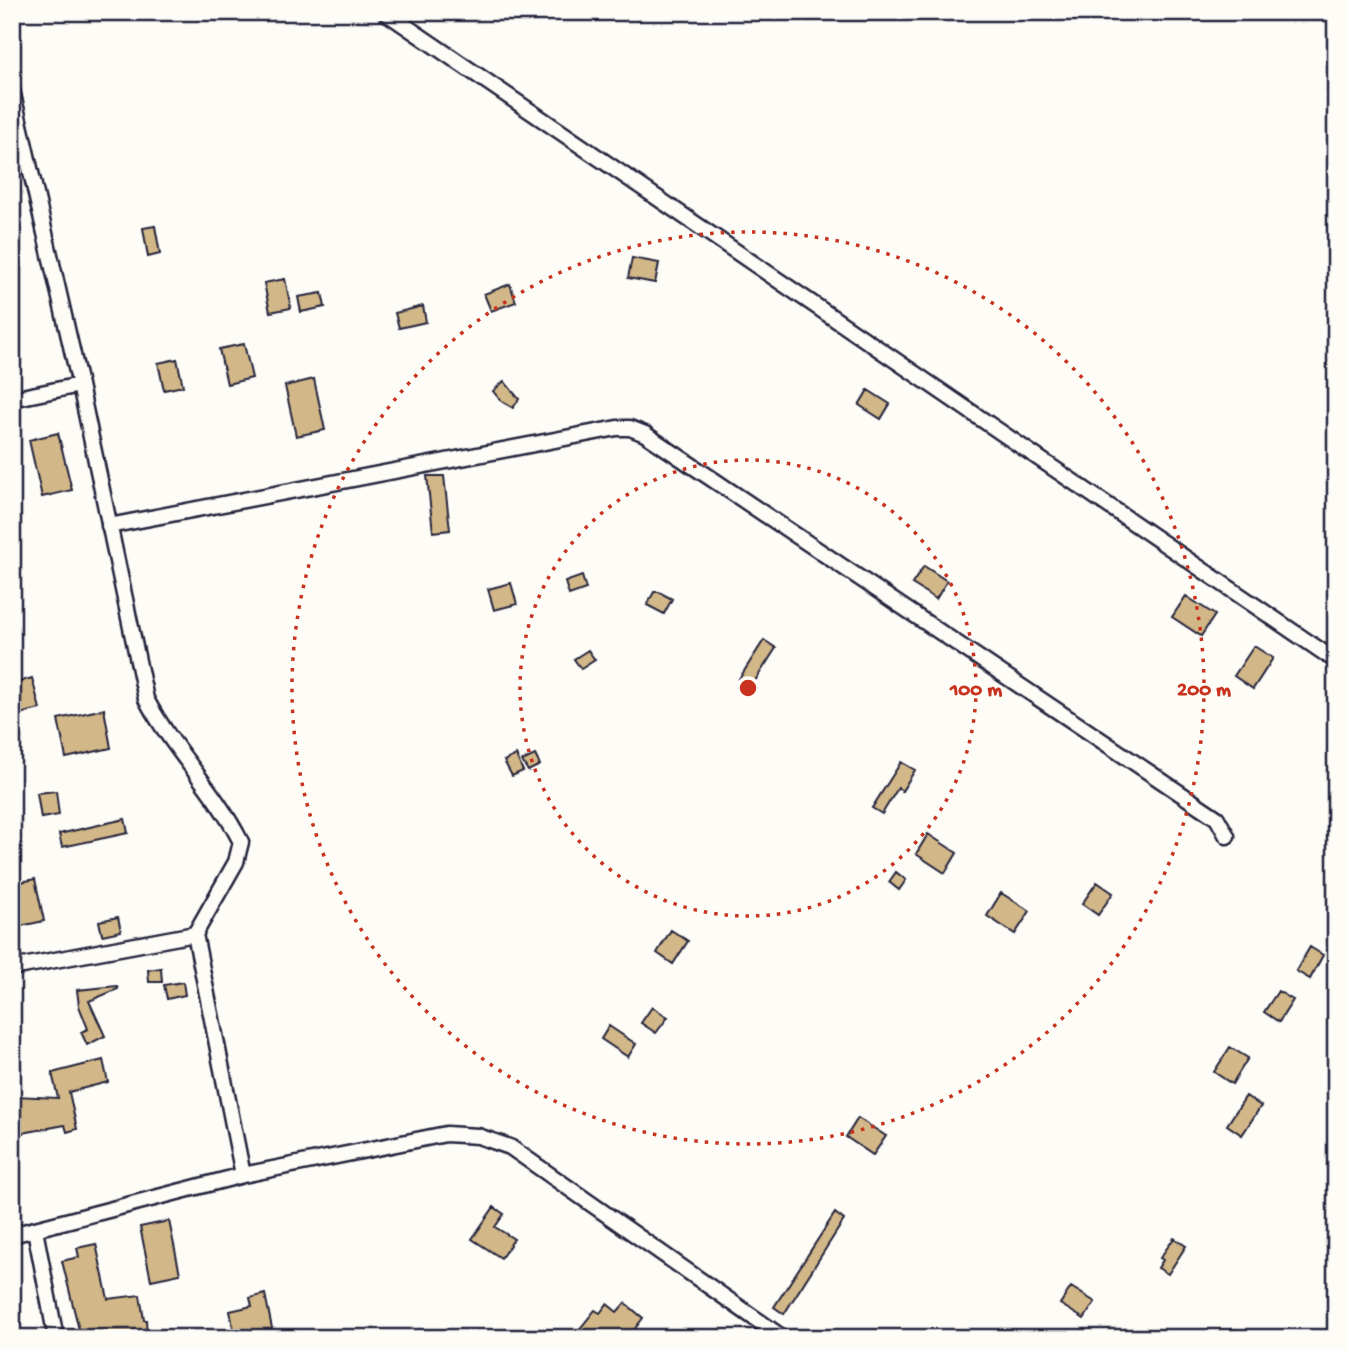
<svg xmlns="http://www.w3.org/2000/svg" width="1348" height="1350" viewBox="0 0 1348 1350" font-family="'Gochi Hand',sans-serif">
<rect width="100%" height="100%" fill="#fdfcf7"/>
<filter id="ink" filterUnits="userSpaceOnUse"><feTurbulence type="fractalNoise" baseFrequency=".0143" numOctaves="2"/><feDisplacementMap in="SourceGraphic" scale="14" xChannelSelector="R" yChannelSelector="G"/><feConvolveMatrix kernelMatrix="1 2 1 2 8 2 1 2 1" color-interpolation-filters="sRGB"/></filter>
<g filter="url(#ink)">
<!-- building -->
<path fill="#d2b788" stroke="#22223b" stroke-width="2" d="M155 226 160 254 148 257 143 228Z
M632 258 659 263 655 283 628 278Z
M285 279 291 308 270 312 264 283Z
M510 284 516 302 491 311 484 294Z
M322 293 325 307 301 312 298 297Z
M423 306 426 322 399 328 395 313Z
M244 344 252 378 227 384 219 349Z
M177 359 183 386 164 390 158 363Z
M314 379 325 430 296 436 285 386Z
M504 381 519 399 513 408 501 401 493 391Z
M868 390 890 404 881 419 859 405Z
M58 433 72 490 42 497 29 440Z
M427 476H444L450 530 433 532Z
M924 566 947 581 936 599 912 584Z
M582 576 586 589 569 595 565 582Z
M511 583 517 604 494 610 488 589Z
M654 592H659L672 599 664 614 647 605Z
M1186 596 1215 615 1201 636 1172 617Z
M764 640 776 648 751 687 739 679Z
M1254 646 1273 658 1253 689 1234 676Z
M588 650 595 660 581 669 574 659Z
M32 678 40 709 12 716V684Z
M104 709 111 748 66 758 58 719Z
M516 755 523 771 512 776 504 761Z
M535 755 540 765 528 771 522 761Z
M901 762 915 770 902 791 898 788 882 814 872 808Z
M56 791 59 815 41 818 37 793Z
M125 819 128 833 62 847 59 834Z
M928 834 957 853 945 873 916 854Z
M896 872 906 880 899 890 889 882Z
M35 879 44 921 16 927 12 907V884Z
M1097 882 1113 893 1098 915 1082 904Z
M1001 893 1030 911 1015 934 987 916Z
M118 917 121 931 102 935 99 921Z
M671 930 688 941 673 964 657 953Z
M1310 947 1323 955 1310 979 1296 971Z
M161 968 162 982H149L148 970Z
M183 982 185 995 167 999 164 985Z
M117 986 118 989 89 1001 105 1036 87 1045 81 1032 88 1029 79 1006 77 990Z
M1278 991 1293 1000 1279 1022 1264 1012Z
M652 1007 668 1017 656 1033 641 1023Z
M609 1026 636 1044 628 1057 601 1039Z
M1230 1047 1248 1058 1232 1084 1214 1072Z
M103 1060 108 1082 69 1092 77 1129 67 1132 65 1125 12 1135 15 1096 58 1098 52 1073Z
M1246 1096 1261 1106 1242 1135 1227 1125Z
M858 1118 886 1136 873 1155 846 1137Z
M494 1207 504 1214 495 1227 514 1239 501 1258 472 1239Z
M835 1213 844 1220 784 1314 774 1307Z
M169 1221 180 1274 151 1280 140 1227Z
M1174 1238 1186 1246 1168 1274 1158 1268 1163 1260 1160 1258Z
M96 1244 108 1299 140 1295 144 1320H146L147 1338H81L62 1261 79 1257 77 1248Z
M1071 1287 1095 1302 1084 1319 1060 1304Z
M265 1294 274 1338H235L230 1311 252 1306 250 1298Z
M625 1303 643 1318 628 1338H588L579 1330 595 1310 600 1313 607 1304 617 1312Z"/>
<g fill="none" stroke-linecap="round" stroke-linejoin="round">
<defs>
<path id="minor" d="M385 12 1336 661
M12 90 80 385 146 699C173 750 215 790 241 842L236 862 195 934
M12 399 80 385
M109 526 617 428H630L645 434 1217 818 1227 836
M12 968 195 934 243 1175
M35 1230 56 1338
M12 1235 243 1175 446 1134 478 1136 510 1147 783 1338"/>
</defs>
<!-- minor casing -->
<use href="#minor" stroke="#22223b" stroke-width="19"/>
<!-- minor -->
<use href="#minor" stroke="#fdfcf7" stroke-width="14"/>
</g>
</g>
<!-- distance rings -->
<g fill="none" stroke="#c8321e" stroke-width="3.5" stroke-dasharray="3.5 7">
<circle cx="748" cy="688" r="228"/>
<circle cx="748" cy="688" r="456"/>
</g>
<circle cx="748" cy="688" r="10" fill="#c8321e" stroke="#fdfcf7" stroke-width="3.5"/>
<g font-size="21" text-anchor="middle" font-weight="bold" fill="#c8321e" stroke="#fdfcf7" stroke-width="5" stroke-linejoin="round" paint-order="stroke">
<text x="976" y="695">100 m</text>
<text x="1204" y="695">200 m</text>
</g>
<!-- margin -->
<rect width="1348" height="1350" fill="none" stroke="#fdfcf7" stroke-width="42"/>
<rect x="21" y="21" width="1306" height="1308" fill="none" stroke="#22223b" stroke-width="2.5" filter="url(#ink)"/>
</svg>
